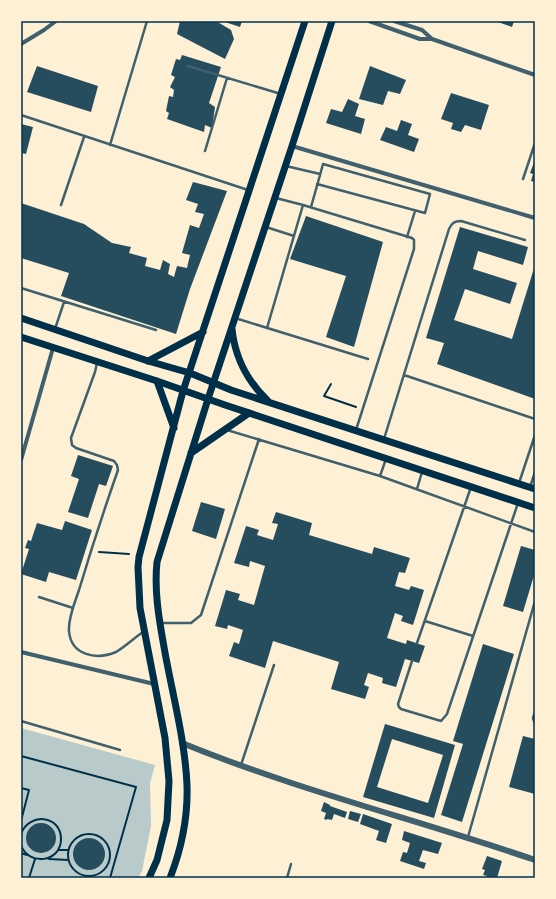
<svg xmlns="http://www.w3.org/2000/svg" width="556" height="899" viewBox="0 0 556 899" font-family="'Varela Round',sans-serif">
<rect width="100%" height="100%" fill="#fdf0d5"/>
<!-- green -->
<path fill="#b9caca" d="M21 728 155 765 150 783 151 826 142 871 138 878H21Z"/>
<!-- building -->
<path fill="#264d5e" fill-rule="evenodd" d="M180 21H216L231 30 234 39 225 59 177 34Z
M222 21H242L240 27Z
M495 21H514L512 27Z
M182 55 221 67 209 103 215 107 212 128 205 125 204 132 167 119 169 113 166 111 169 96 173 97 174 90 170 87 175 77 171 75 176 59 180 60Z
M37 66 98 86 91 112 27 92Z
M370 66 406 80 400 94 388 91 383 105 359 99Z
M451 93 489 105 481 130 465 125 461 132 451 129 453 123 441 119Z
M348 99 359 104 355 116 365 119 361 134 326 123 331 109 342 112Z
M401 120 412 124 408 135 419 139 414 152 380 140 386 127 397 131Z
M21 124 33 127 26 154 21 153Z
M535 160V182L531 181 533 174 530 173Z
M193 182 227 191 190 289 176 334 61 296 69 273 21 258V203L84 224 112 243 131 247 129 253 147 258 145 266 160 270 163 260 170 264 168 274 174 277 177 266 187 268 190 255 182 253 190 225 199 228 204 214 195 212 198 204 186 200Z
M306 216 383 242 354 347 326 337 346 276 290 259Z
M460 227 528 247 523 265 478 251 473 269 517 283 510 304 465 289 454 320 512 339 535 265V399L437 364 444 343 426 338Z
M78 455 113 466 106 486 99 484 88 518 68 512 79 479 71 476Z
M201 502 225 509 216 539 192 531Z
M276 512 312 523 309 535 372 554 374 547 410 558 405 573 399 572 395 586 409 590 411 586 424 590 413 625 401 621 403 616 395 613 387 638 406 644 407 640 425 646 419 663 405 659 396 687 382 683 383 678 368 673 364 685 369 687 365 699 331 689 339 662 273 641 265 668 229 656 234 642 239 644 243 630 228 625 227 629 215 626 226 590 240 594 238 600 254 605 265 566 250 561 249 567 234 563 246 526 259 530 257 535 273 540 278 524 272 523Z
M65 521 92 530 76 580 49 572 46 582 21 574 29 549 25 548 28 540 31 541 37 523 62 530Z
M521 546 535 550V572L523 612 503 606Z
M483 644 514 654 462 822 441 815 463 744 453 741Z
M385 724 455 745 434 818 363 797ZM392 739 443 755 428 803 377 787Z
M523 736 535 739V794L509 787Z
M324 802 330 805V806L347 812 345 818 334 814 332 820 327 819V820L324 819 326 813 321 811Z
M350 811 361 814 358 822 348 819Z
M363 814 392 824 386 843 376 840 379 831 360 824Z
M26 838a15 15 0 1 1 30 0a15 15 0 1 1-30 0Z
M404 831 442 843 438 854 423 850 419 861 426 863 424 869 400 861 403 852 407 853 410 843 402 840Z
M73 854a16 16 0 1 1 32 0a16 16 0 1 1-32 0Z
M487 856 502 861 497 878H486L487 876 483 875 485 870 482 869Z"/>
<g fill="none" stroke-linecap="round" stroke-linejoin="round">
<!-- path -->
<path stroke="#003049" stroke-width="2" d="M331 384 324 396 356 407
M99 552 129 554
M21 756 136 787 110 878
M21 788 29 790 21 821
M68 855a21 21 0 1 1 42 0a21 21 0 1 1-42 0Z
M21 834C29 812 61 815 61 839 61 863 28 866 21 845
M58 850H68
M21 853 27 855
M49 859 68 860
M29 878 35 859"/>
<!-- service -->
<path stroke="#3f606c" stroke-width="2.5" d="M188 66 281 94
M21 115 248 190
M110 145 147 21
M205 151 227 78
M286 166 320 174
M523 179 535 143
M276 198 303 205
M61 205 84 137
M311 207C315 193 319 179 323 164L430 194 425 213 317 184
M266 227 294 236
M407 237 415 211
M21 288 156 330
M235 318 368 359
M267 328 303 205 412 238 414 240V249L356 430
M55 329 64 302
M97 363 95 372 71 438 72 445 76 448 114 461 117 465 118 470C104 510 91 550 79 590 75 602 68 618 69 631 71 656 97 660 116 652 125 647 134 638 143 632
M404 375 535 419
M227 430 380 476 535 532
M384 439 449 229C452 223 454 221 461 221L525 240
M380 476 386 459
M519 483 535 435
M530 487 535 472
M417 489 422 472
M39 597 73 608
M425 621 473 636
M162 623H191L201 615 259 439
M417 643 471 487
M412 661 398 704 399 707 401 709 441 721 447 714 518 503
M535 712 533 718 535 724
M21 721 120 750
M241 765 274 665
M468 837 535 601
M287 878 291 864"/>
<!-- minor -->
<path stroke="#3f606c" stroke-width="4" d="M369 21 420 39H432L535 75
M394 21 422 30 432 39
M21 44 44 30 56 21
M292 146 535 218
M21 460 53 348
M21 652 154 684"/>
<!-- tertiary -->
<path stroke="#3f606c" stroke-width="6" d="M182 743C297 790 418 820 535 860"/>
<!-- secondary -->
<path stroke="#003049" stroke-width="7" d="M21 318 148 361 190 373 231 390 535 489
M232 329C235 358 247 381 268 401
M21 337 157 381 225 405 535 508
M148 361 203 332
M157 381 174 428
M191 453 249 413
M149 878 157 860 167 820 169 781 165 738 140 608 138 567 139 557 183 391 305 21
M170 878C181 850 188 816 187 785 185 739 172 693 164 647 159 619 154 591 157 562L208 399 292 146 332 21"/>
</g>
<!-- border -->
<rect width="556" height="899" fill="none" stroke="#fdf0d5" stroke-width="44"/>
<rect x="22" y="22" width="512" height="855" fill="none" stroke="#003049" stroke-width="1.5"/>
</svg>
